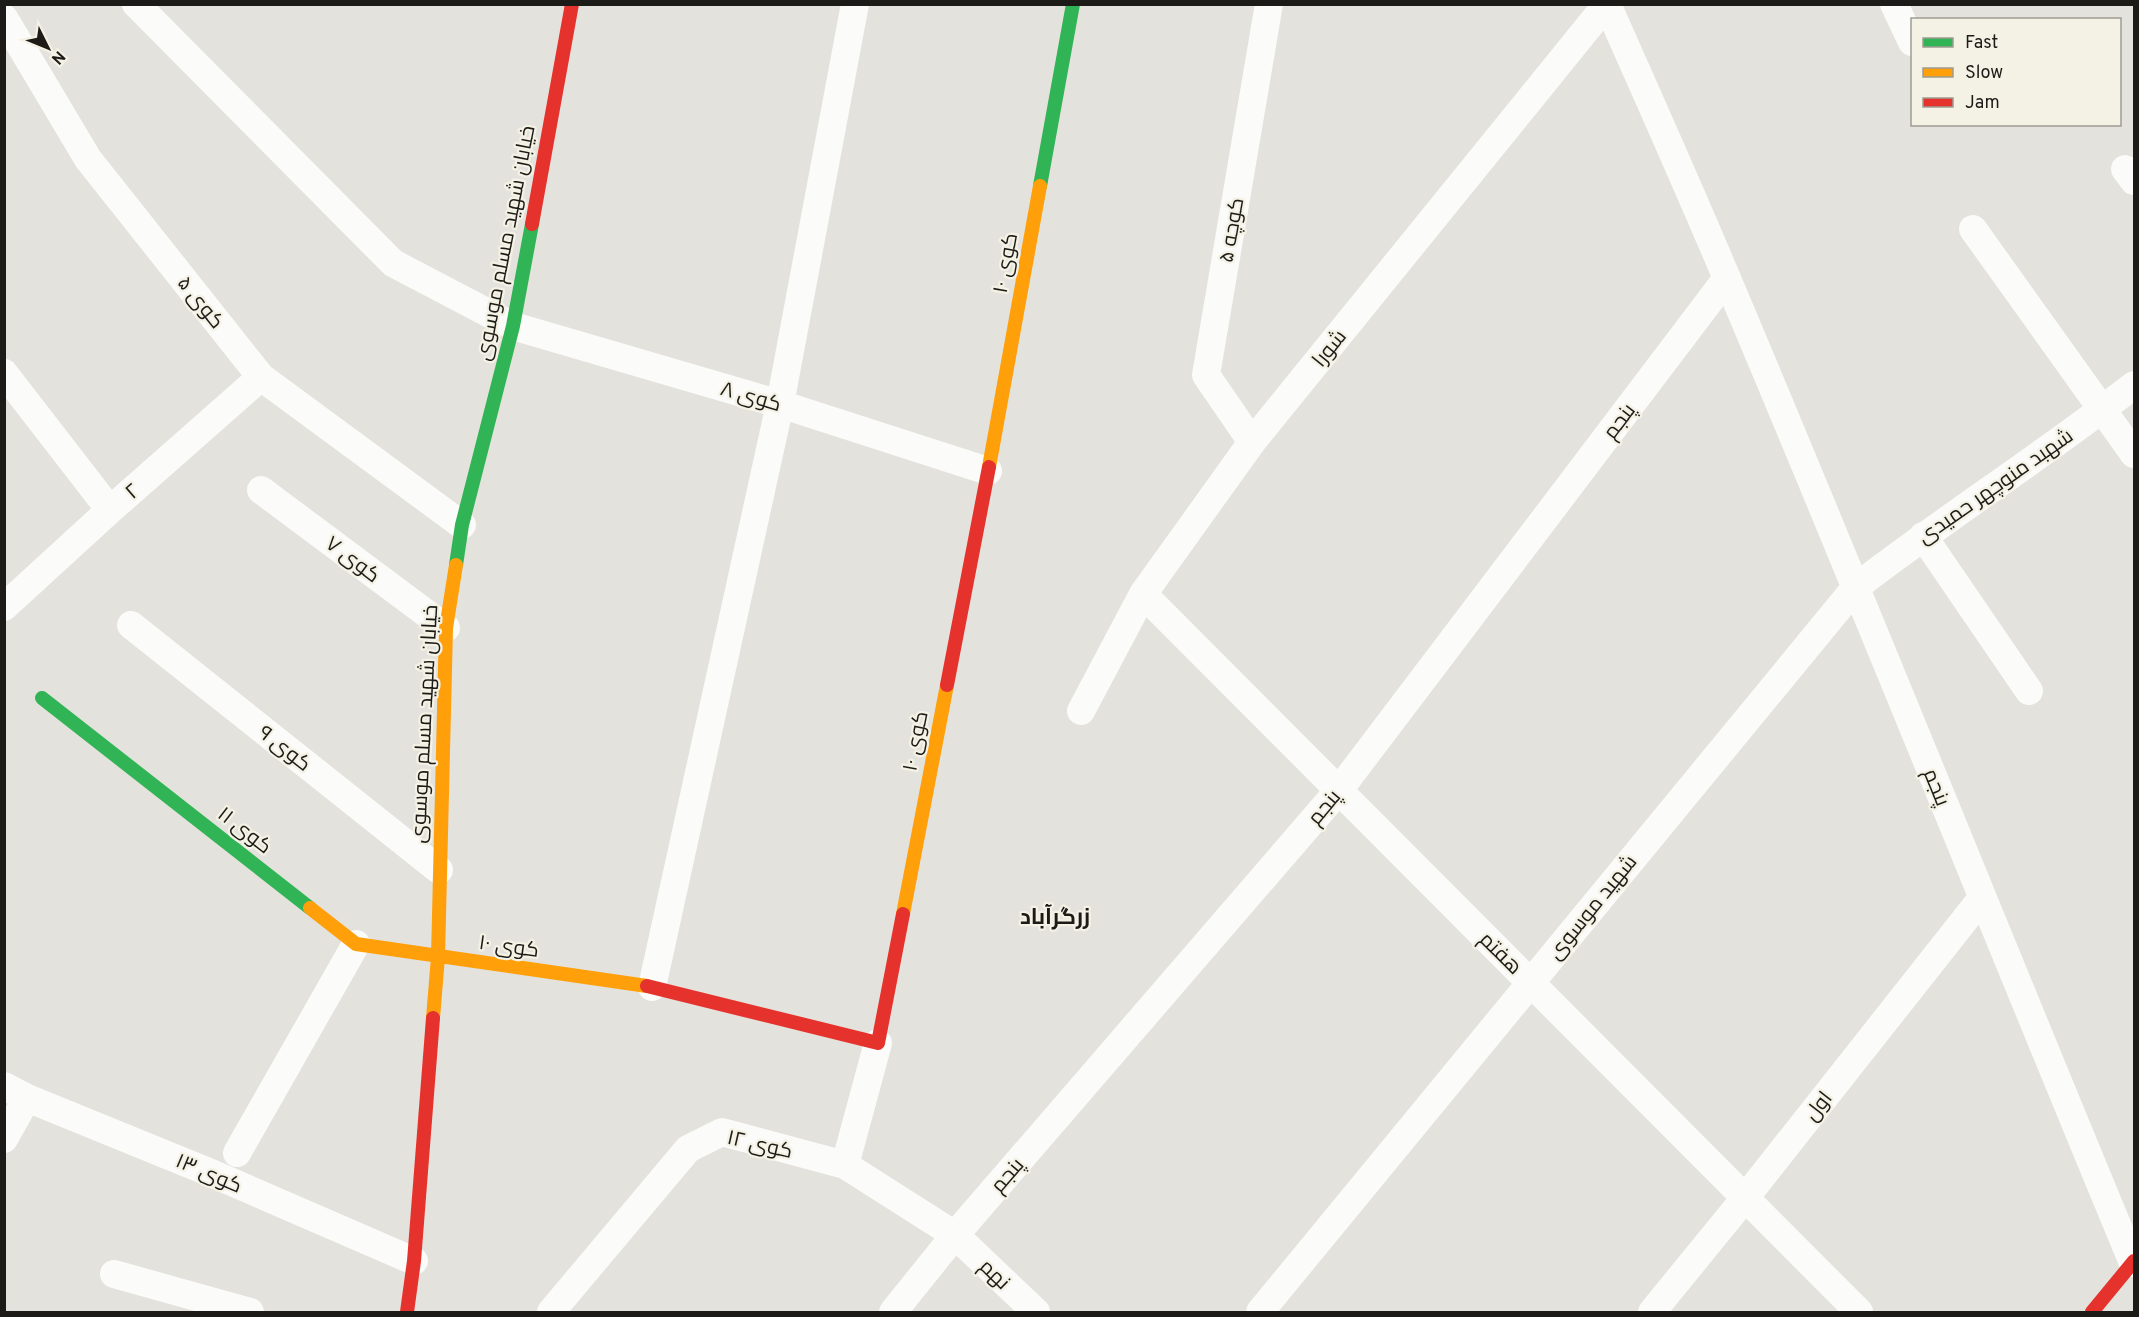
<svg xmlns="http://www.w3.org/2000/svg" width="2139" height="1317" viewBox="0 0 2139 1317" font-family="Overpass,Cairo,sans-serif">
<rect width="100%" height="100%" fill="#e4e2dc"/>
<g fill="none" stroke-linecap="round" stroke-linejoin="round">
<!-- street -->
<path stroke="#fbfbfa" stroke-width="28" d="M136 4 393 263 513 326 780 404 988 471
M1607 4C1648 97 1689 188 1728 281 1866 607 1997 936 2133 1263
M1894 4 1912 42
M4 18 88 159 261 377 462 525
M2125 169 2134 181
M1973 229 2134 454
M4 373 110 510
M1252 442 1206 375 1269 4
M261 490 446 628
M1923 536 2029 691
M1143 594 1859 1312
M4 607 110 510 261 377
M131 625 439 870
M1081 711 1143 594 1252 442 1607 4
M652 987 780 404 855 4
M4 1086 27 1098 211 1173 414 1261
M4 1139 27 1098
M237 1153 356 944
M845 1165 878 1043
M114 1274 250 1312
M551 1312 688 1149 722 1132 845 1165 955 1235 1036 1312
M893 1312 955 1235 1339 790 1727 278
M1260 1312 1856 587C1947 517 2044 455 2134 385
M1652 1312 1745 1198 1982 898"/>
<!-- fast -->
<path stroke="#30b455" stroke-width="14" d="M1040 186 1073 4
M456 565 462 525 513 326 532 224
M42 698 310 908"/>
<!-- slow -->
<path stroke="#ff9f0a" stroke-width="14" d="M989 467 1040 186
M310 908 356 944 647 986
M903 914 947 685
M433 1018 438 957 446 628 456 565"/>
<!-- jam -->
<path stroke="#e5322d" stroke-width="14" d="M532 224 572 4
M947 685 989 467
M647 986 878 1043 903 914
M407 1312 414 1261 433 1018
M2092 1312 2134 1261"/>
</g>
<g text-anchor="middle" stroke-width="4.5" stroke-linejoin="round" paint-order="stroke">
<!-- street labels -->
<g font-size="21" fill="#1c1b17" stroke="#f4f2e5">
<text transform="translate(1231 230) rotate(-80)" y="7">کوچه ۵</text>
<text transform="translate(505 243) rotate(-79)" y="7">خیابان شهید مسلم موسوی</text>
<text transform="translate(1005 263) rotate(-80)" y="7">کوی ۱۰</text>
<text transform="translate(201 302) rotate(51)" y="7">کوی ۵</text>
<text transform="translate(1329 348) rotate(-51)" y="7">شورا</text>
<text transform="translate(751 396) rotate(16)" y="7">کوی ۸</text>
<text transform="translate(1619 421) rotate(-53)" y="7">پنجم</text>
<text transform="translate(1995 486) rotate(-35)" y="7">شهبد منوچهر حمیدی</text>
<text transform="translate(132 491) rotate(-41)" y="7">۲</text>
<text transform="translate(353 559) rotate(37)" y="7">کوی ۷</text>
<text transform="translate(424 724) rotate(-87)" y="7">خیابان شهید مسلم موسوی</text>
<text transform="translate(915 741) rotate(-79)" y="7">کوی ۱۰</text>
<text transform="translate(285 748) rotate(38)" y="7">کوی ۹</text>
<text transform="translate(1937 787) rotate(68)" y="7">پنجم</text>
<text transform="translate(1324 807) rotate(-50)" y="7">پنجم</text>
<text transform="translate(245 830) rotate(38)" y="7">کوی ۱۱</text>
<text transform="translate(1592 907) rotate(-51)" y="7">شهید موسوی</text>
<text transform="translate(509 946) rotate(8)" y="7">کوی ۱۰</text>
<text transform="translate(1501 953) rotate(45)" y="7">هفتم</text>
<text transform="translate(1818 1106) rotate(-52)" y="7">اول</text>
<text transform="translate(760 1144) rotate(13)" y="7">کوی ۱۲</text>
<text transform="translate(209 1173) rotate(23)" y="7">کوی ۱۳</text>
<text transform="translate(1007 1175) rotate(-49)" y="7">پنجم</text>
<text transform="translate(995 1274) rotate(44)" y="7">نهم</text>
</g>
<!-- neighbourhood labels -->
<g font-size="22" font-weight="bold" fill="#1c1b17" stroke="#f4f2e5">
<text x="1055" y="924">زرگرآباد</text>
</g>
</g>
<!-- border -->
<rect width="2139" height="1317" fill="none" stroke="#1c1b17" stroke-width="12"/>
<!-- legend -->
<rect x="1911" y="18" width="210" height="108" fill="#f4f2e5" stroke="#9e9c93" stroke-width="1.5"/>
<rect x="1923" y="38" width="30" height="9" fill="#30b455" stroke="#9e9c93" stroke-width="1.5"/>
<text x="1965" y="48" font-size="18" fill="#1c1b17">Fast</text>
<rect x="1923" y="68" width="30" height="9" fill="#ff9f0a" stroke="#9e9c93" stroke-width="1.5"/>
<text x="1965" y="78" font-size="18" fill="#1c1b17">Slow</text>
<rect x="1923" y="98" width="30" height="9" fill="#e5322d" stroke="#9e9c93" stroke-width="1.5"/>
<text x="1965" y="108" font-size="18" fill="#1c1b17">Jam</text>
<!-- north arrow -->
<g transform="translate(48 48) rotate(133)" stroke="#f4f2e5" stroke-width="4.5" paint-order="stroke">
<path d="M0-4.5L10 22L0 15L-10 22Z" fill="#1c1b17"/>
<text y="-9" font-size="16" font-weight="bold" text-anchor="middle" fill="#1c1b17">N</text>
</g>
</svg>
